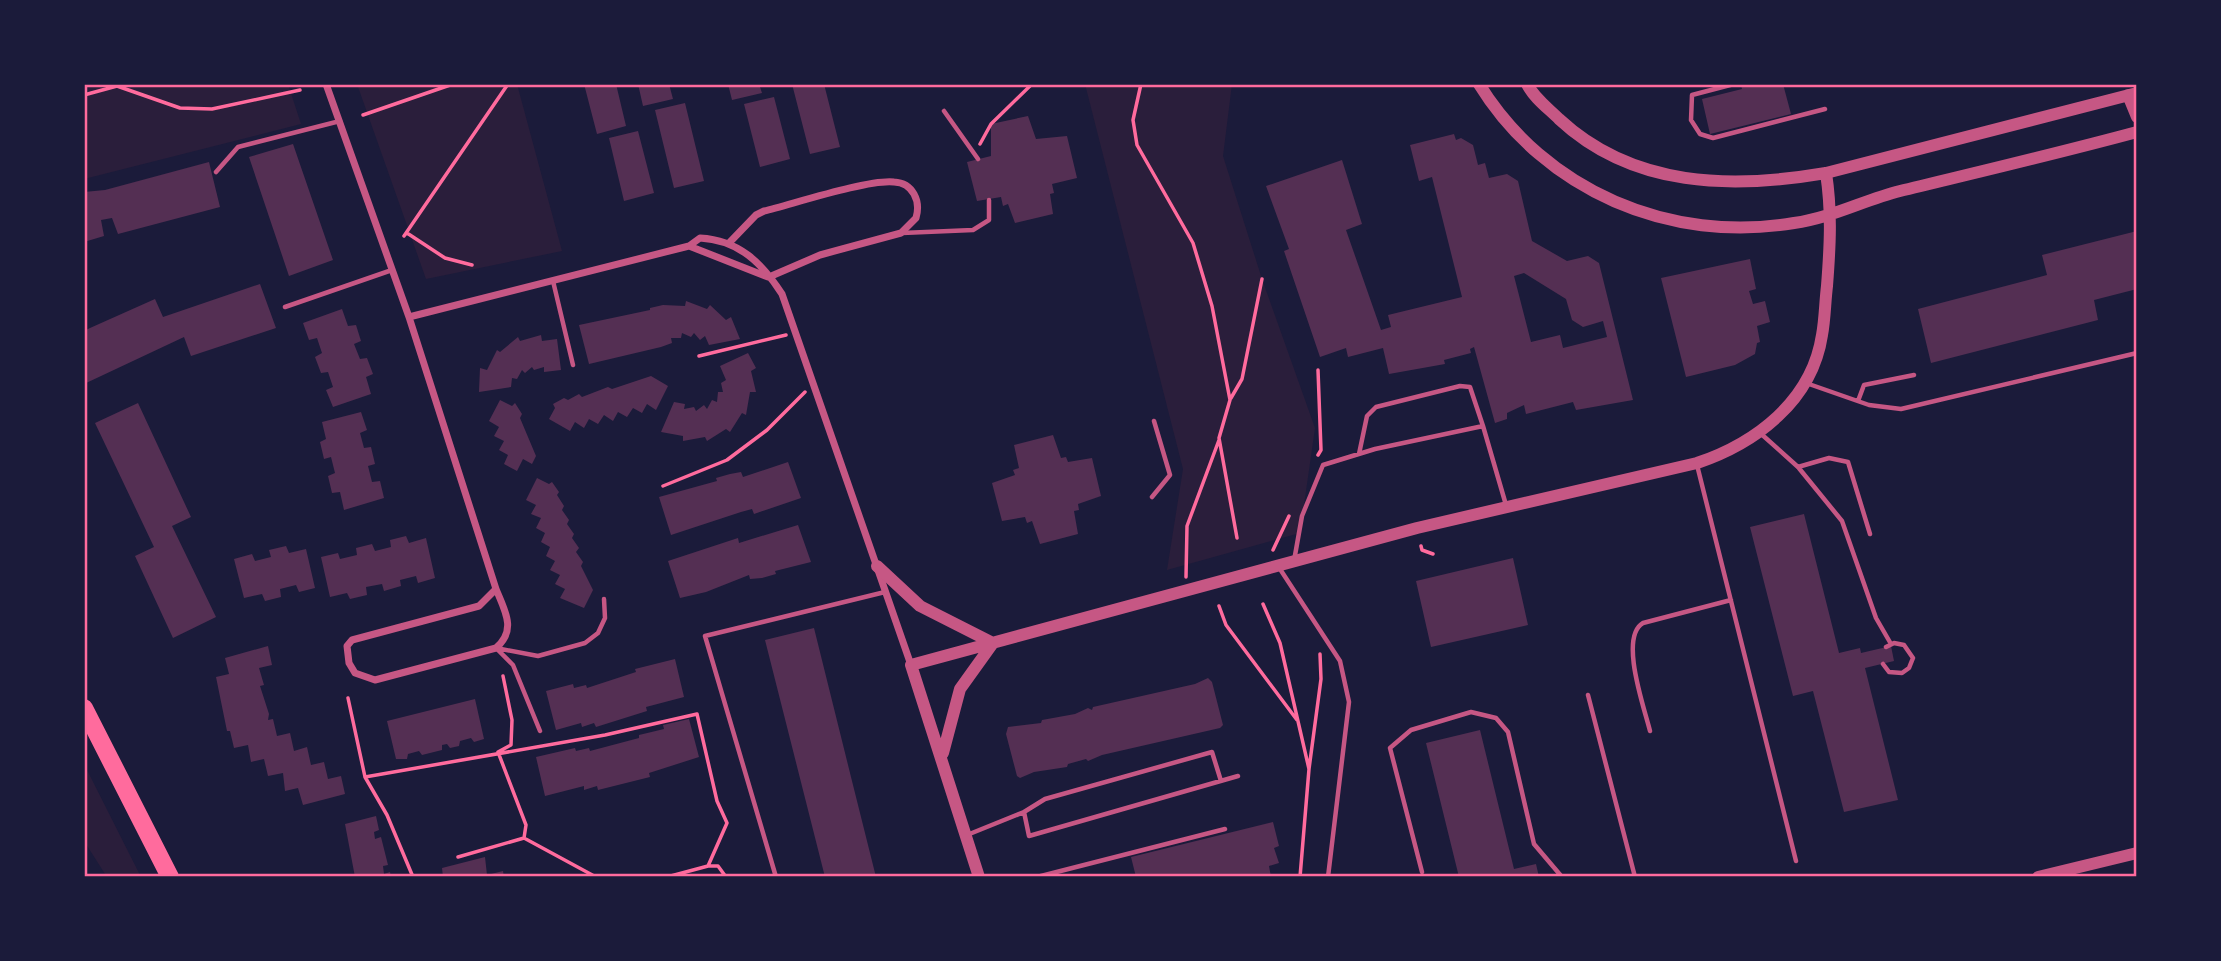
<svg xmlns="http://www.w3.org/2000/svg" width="2221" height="961" viewBox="0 0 2221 961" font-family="'Roboto Condensed',sans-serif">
<rect width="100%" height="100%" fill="#1b1b3a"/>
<!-- green -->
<path fill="#2a1e3b" d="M84 84H288L301 124 84 179Z
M357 84H517L562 251 426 279Z
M1085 84H1232L1223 156 1262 279 1315 428 1300 533 1167 570 1183 469Z
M84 764 141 877H107L84 841Z"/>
<!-- building -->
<path fill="#542f53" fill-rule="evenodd" d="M584 84H616L626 126 597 134Z
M638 84H669L673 99 643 106Z
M728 84H759L762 93 732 100Z
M792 84H824L840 147 810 154Z
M1747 84H1783L1791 114 1710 134 1702 99 1742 89 1741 85Z
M774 97 790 159 760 167 744 104Z
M685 103 704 181 674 188 655 110Z
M1028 116 1036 139 1067 136 1077 178 1052 184 1054 193 1050 194 1053 214 1015 223 1008 204 1003 206 1001 197 977 201 967 162 991 156V124Z
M638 131 654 193 624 201 609 138Z
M1454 134 1456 140 1461 138 1473 145 1478 165 1485 163 1489 178 1507 174 1518 181 1532 241 1567 261 1588 256 1599 263 1633 400 1576 410 1573 402 1526 414 1524 405 1507 413V419L1495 423 1474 347 1470 349 1471 353 1444 360 1445 364 1389 374 1383 348 1348 357 1346 348 1320 357 1284 251 1289 249 1266 186 1342 160 1362 224 1346 230 1381 330 1391 327 1388 315 1462 297 1432 177 1419 181 1410 145ZM1524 273 1566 299 1572 320 1583 327 1603 321 1607 337 1563 348 1560 335 1531 342 1514 276Z
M293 144 333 260 289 276 249 157Z
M209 162 220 207 118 234 112 218 101 220 104 236 84 242V192L105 190Z
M2137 231V289L2094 300 2098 320 1931 363 1918 309 2047 275 2042 255Z
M1750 259 1756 289 1749 291 1753 304 1765 301 1770 322 1757 326 1760 342 1757 343 1755 354 1735 365 1686 377 1661 278Z
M260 284 276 328 191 356 184 337 84 384V331L90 328 155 299 163 317Z
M686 301 707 309 710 305 726 320 731 317 740 339 709 345 705 336 700 340 694 333 691 337 682 333 681 338H671L672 343 661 347 589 364 579 325 650 310V308L663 305 685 306Z
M342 309 348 326 356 325 361 341 354 344 360 359 367 358 373 374 366 377 371 394 333 407 326 390 333 387 328 372 321 373 315 357 322 353 317 338 309 340 303 323Z
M541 335 542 341 557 339 561 370 544 372V367L534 370 532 367 525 373 522 370 517 379 512 378 511 387 479 392 480 368 487 370 497 350 500 352 518 337 520 341Z
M748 353 756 368 751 371 756 392H750L746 415 742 413 730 432 726 429 707 441 705 437 683 441V436L661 432 674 402 685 404 684 409 694 407 696 411 704 405 707 409 712 400 717 402 718 392H723L721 383 726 380 720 366Z
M651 376 668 386 656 410 647 404 642 413 633 408 627 417 618 412 613 421 604 415 598 424 589 419 584 428 575 422 570 431 549 419 555 408 553 404 564 398 568 400 579 394 582 397 608 387 612 389Z
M500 400 512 406 515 403 522 414 520 418 536 456 532 464 523 459 517 471 504 464 508 455 499 450 504 441 494 436 499 427 489 421Z
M138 403 191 517 172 526 216 617 173 638 135 556 154 547 95 423Z
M361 412 367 430 360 433 364 448 371 447 375 464 368 466 372 482 380 481 384 498 344 510 340 492 332 493 328 476 335 473 331 457 324 459 320 442 326 439 322 422Z
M1053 435 1061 458 1066 457 1068 462 1092 458 1101 496 1078 504 1079 510 1074 511 1078 534 1040 544 1032 521 1027 523 1025 517 1002 521 992 483 1015 475 1013 470 1019 468 1014 445Z
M788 462 801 498 754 514 752 509 741 512 671 535 659 497 717 481 716 478 730 474 741 472 743 477Z
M537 478 549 484 552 482 559 492 557 495 564 506 562 510 569 520 567 524 574 534 572 538 579 548 576 552 583 562 581 566 593 590 584 608 560 598 565 589 555 584 560 575 550 570 555 561 546 556 550 547 541 542 545 533 536 528 541 518 531 514 536 505 526 500Z
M1804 514 1839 653 1860 648 1861 653 1891 646 1894 661 1865 668 1898 800 1844 812 1813 691 1793 696 1750 527Z
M798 525 811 562 775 571 776 574 762 578 750 579 749 575 706 592 680 598 668 561 738 538 739 543Z
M406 536 409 543 426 538 435 578 418 583 416 576 400 580 401 586 384 591 382 584 366 587 367 595 350 599 347 593 330 597 321 557 338 553 340 559 357 555 356 548 372 544 375 551 391 547 390 540Z
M286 546 289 553 306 549 315 588 299 592 296 585 280 589 281 597 265 601 262 594 244 598 234 559 252 554 255 561 271 557 269 550Z
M1513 558 1528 625 1431 647 1416 581Z
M814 628 851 777 876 877H825L765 640Z
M268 646 272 665 259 668 264 685 260 686 269 714 268 720 273 719 277 736 290 733 294 751 307 747 311 765 324 762 328 779 341 776 345 794 303 805 298 788 285 791 283 773 268 776 264 759 251 762 248 745 234 748 230 731H227L216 677 229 674 225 658Z
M675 659 684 697 646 707 647 711 596 727 594 723 582 727 581 723 556 730 546 691 573 684 574 688 586 685 587 688 636 672 635 669Z
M1208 678 1212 682 1223 725 1220 728 1102 755 1088 761 1086 759 1068 764 1067 767 1034 772 1020 778 1017 776 1006 734 1008 727 1041 723 1042 720 1075 714 1088 708 1092 710 1093 707 1195 684Z
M475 699 484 739 474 742 471 738 460 741 459 746 450 748 447 744 442 745V750L422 755 419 751 408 754 407 759H396L387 721Z
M689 719 699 757 649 773 650 777 598 790 597 786 584 790V786L545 796 536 757 575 748 576 751 589 748 590 751 639 738V735L664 729 663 725Z
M1480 730 1514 869 1536 864 1539 877H1459L1426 743Z
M376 816 379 830 374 832 375 839 381 837 388 865 383 866 384 874 390 872 391 877H355L345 824Z
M1273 822 1279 846 1274 848 1279 863 1269 866 1271 877H1136L1131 857Z
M485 857 487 875 503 871 504 877H443L442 868Z"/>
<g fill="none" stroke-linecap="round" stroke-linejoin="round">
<!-- path -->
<path stroke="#ff6b9d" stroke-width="3.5" d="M1141 84 1133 120 1137 145 1193 243 1212 306 1230 400 1219 438 1237 538
M84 95 117 86 180 108 212 109 300 90
M363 115 453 84
M980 144 991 124 1032 84
M407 233 445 258 472 265
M404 236 508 84
M699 356 786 335
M1318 370 1321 450 1318 455
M1231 398 1242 379 1262 279
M663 486 727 460 767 430 805 392
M1421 546 1422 550 1433 554
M1273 550 1289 516
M1186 577 1187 526 1219 440
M1263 604 1280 643 1309 769 1321 679 1320 654
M1219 606 1226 625 1297 720
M503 676 512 720 511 745 498 752 526 825 524 838 596 877
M348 698 365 777 605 735 697 714 717 801 727 823 708 866 667 877
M365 777 387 815 413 877
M458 857 524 838
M708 866H718L726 877
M1300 877 1309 769"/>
<!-- service -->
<path stroke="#c65784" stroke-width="4.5" d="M1734 84 1692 95 1691 120 1700 134 1713 138 1825 109
M944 111 978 159
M216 172 238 147 340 121
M902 233 973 230 989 220V200
M553 281 573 365
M285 307 392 270
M1806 383 1869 405 1901 409 2137 353
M1858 401 1864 385 1914 375
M1759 432 1798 467 1842 521 1876 618 1891 644
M1359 454 1367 416 1376 407 1460 386 1470 387 1483 426
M1697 465 1796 861
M1798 467 1829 458 1848 462 1870 534
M1152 497 1170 475 1154 421
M1294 561 1302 516 1323 465 1375 449 1483 426 1506 505
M1280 569 1340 661 1349 702 1328 877
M496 648 538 656 585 643 598 633 605 618 604 599
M497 649 513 665 540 731
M1883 664 1889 672 1902 673 1909 668 1913 658 1904 645 1894 643 1886 647
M1588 695 1635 877
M1650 731C1644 707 1619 637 1643 623L1731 600
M1024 812 1045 799 1212 752 1221 781
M967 835 1024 812 1029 836 1238 776
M1422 872 1390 748 1411 730 1471 712 1496 718 1508 732 1534 844 1562 877
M776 877 705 636 885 592
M1037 877 1225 829"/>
<!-- minor -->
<path stroke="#c65784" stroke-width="7" d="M326 84 409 317 496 589 479 606 352 640 347 646 349 663 355 673 375 680 496 648C517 630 505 611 496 589
M730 242 756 215 764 211C793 204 869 179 894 182 913 183 921 201 916 218L901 233 820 255 769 277
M689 246 768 277
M409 317 689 246 700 238C739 240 762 263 782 294L911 665"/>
<!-- tertiary -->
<path stroke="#c65784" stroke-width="12" d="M1479 84C1545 191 1670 244 1794 223 1831 218 1864 200 1900 191 1979 172 2059 153 2137 132
M1527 84C1534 98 1548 108 1559 119 1633 188 1732 189 1826 173L2137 93
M2128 95 2137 117
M877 566 920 606 993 643
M943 753 960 689 993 643
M979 877 911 665 1417 528 1697 463C1756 443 1812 401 1822 335 1825 319 1825 302 1827 286 1830 247 1832 212 1826 173
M2038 877 2137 853"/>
<!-- motorway -->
<path stroke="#ff6b9d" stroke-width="18" d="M84 708 170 877"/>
</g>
<!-- border -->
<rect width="2221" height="961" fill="none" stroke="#1b1b3a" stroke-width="172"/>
<rect x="86" y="86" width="2049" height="789" fill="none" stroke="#ff6b9d" stroke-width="2.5"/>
</svg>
